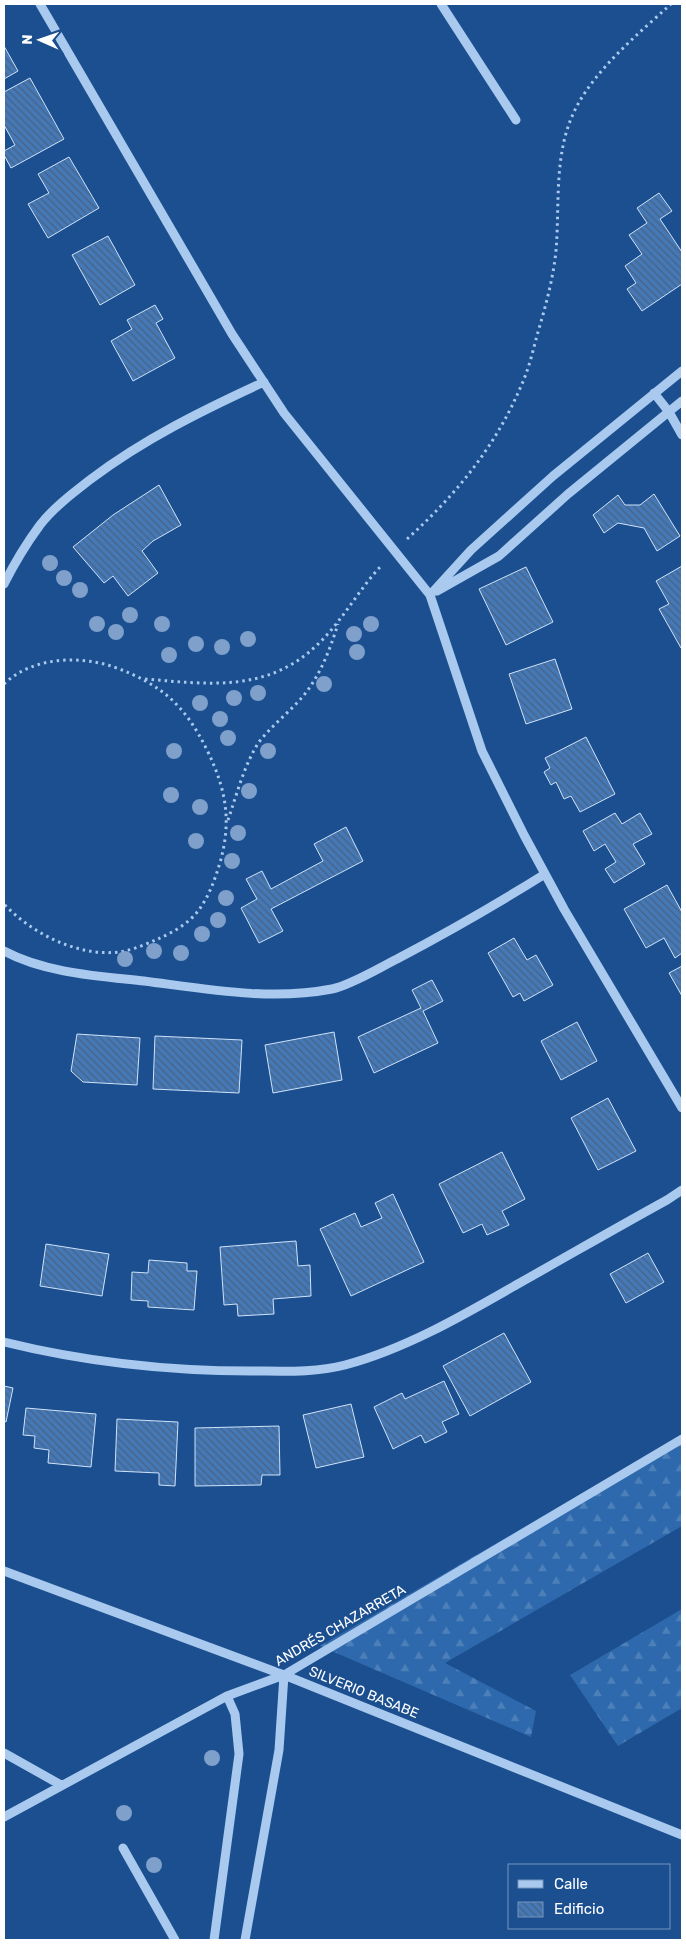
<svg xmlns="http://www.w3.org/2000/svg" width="686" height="1944" viewBox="0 0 686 1944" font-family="Rubik,sans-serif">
<defs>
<pattern id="forest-firs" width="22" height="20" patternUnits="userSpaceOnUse" patternTransform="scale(1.25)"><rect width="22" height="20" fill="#2e69ad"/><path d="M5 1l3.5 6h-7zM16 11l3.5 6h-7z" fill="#4d80b9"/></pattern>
<pattern id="building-back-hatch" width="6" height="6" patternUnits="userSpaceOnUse" patternTransform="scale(1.25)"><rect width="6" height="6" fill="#4478b7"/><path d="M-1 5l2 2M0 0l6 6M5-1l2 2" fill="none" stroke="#486282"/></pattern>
</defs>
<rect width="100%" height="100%" fill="#1b4f8f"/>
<!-- forest -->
<path fill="url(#forest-firs)" d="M682 1435V1526L445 1663 536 1711 531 1737 320 1646Z
M682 1609V1708L618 1746 570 1675Z"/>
<!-- building -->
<path fill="url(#building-back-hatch)" stroke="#cfe3fa" d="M4 46 18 71 4 79Z
M30 78 64 139 11 168 4 155V151L15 145 4 125V92Z
M69 157 99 208 48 238 28 204 49 193 38 174Z
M659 193 672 211 660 219 682 252V284L642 311 627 289 636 283 625 266 642 254 629 235 647 223 637 208Z
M108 236 135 285 100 305 72 255Z
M155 305 163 319 156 323 175 358 133 381 111 341 132 329 127 320Z
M159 485 181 525 153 541 142 551 158 573 128 596 113 576 104 583 73 547 113 515Z
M654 494 680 536 657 551 644 528 618 523 604 533 593 515 618 495 625 505H640Z
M682 566V647L681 648 659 609 669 604 656 581Z
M526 567 553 622 506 645 479 589Z
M555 659 572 709 526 724 509 674Z
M586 737 615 794 580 812 571 796 564 799 556 782 551 785 544 772 550 768 545 758Z
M615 813 622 824 640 813 652 834 633 844 645 864 614 883 605 869 616 862 605 844 594 851 583 831Z
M346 827 363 861 271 909 283 931 259 943 241 908 257 899 246 879 262 871 271 889 323 861 314 844Z
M667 885 682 912V953L675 958 664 938 646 948 624 909Z
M514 938 527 960 536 955 553 985 524 1001 520 993 513 997 488 953Z
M682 966V996L669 973Z
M432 980 443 1001 423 1011 438 1043 374 1073 358 1037 421 1008 412 990Z
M577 1022 597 1061 561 1080 541 1041Z
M334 1032 342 1080 273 1093 265 1045Z
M77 1034 140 1038 137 1085 83 1082 71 1071Z
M155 1036 242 1040 239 1093 153 1089Z
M608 1098 636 1151 598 1170 571 1118Z
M502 1152 525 1199 502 1211 509 1225 487 1235 482 1224 463 1233 439 1184Z
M393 1194 424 1262 351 1296 320 1229 355 1213 361 1227 382 1218 375 1203Z
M296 1241 298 1266 310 1265 311 1296 273 1299 274 1314 238 1316 237 1304 224 1305 220 1247Z
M46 1244 109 1254 102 1296 40 1286Z
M648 1253 664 1282 626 1303 610 1274Z
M149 1260 187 1263V1271H197L194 1310 148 1307V1301L131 1300 132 1272 148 1273Z
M504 1333 531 1382 470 1416 443 1366Z
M444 1381 459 1414 442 1422 447 1432 425 1443 421 1435 393 1449 374 1407 402 1393 405 1399Z
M4 1386 13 1388 6 1422 4 1421Z
M351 1404 364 1457 316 1468 303 1415Z
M26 1408 96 1414 91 1467 48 1463 49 1450 34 1448 35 1436 23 1435Z
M117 1419 178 1422 175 1486 159 1485V1473L115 1471Z
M279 1426 280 1475H262L261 1485 195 1486V1428Z"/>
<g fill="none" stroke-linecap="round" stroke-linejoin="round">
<!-- path -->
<path stroke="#a9c9ee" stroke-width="3" stroke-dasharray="2.5 4" stroke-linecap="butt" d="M407 539C455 496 496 446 521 386 529 369 533 350 538 332 546 305 553 279 556 251 560 203 553 150 577 106 597 68 639 33 671 4
M145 679C207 684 266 693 316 646 342 622 358 590 382 565
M4 684C32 657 79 655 114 667 161 684 185 705 207 750 227 791 232 823 219 866 214 882 208 898 198 911 189 923 172 933 158 939 146 944 133 950 119 952 78 957 31 933 4 904
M228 820C237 794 244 765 259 742 272 725 290 712 304 695 321 674 330 649 338 624"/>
<!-- minor -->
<path stroke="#a9c9ee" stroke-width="9" d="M40 4 232 334 284 413 430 595 482 751 524 835 564 909 682 1108
M441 4 516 120
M654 393 669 412 682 435
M4 584C14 564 26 544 40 525 54 507 73 493 91 479 144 439 203 410 264 382
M437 591 499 556 568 494 682 401
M430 595 471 550 553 476 682 371
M4 951C45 973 98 976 144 981 206 989 270 1001 332 989 351 985 379 968 397 959 448 932 497 904 545 874
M4 1342C85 1362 167 1371 251 1371 282 1371 314 1373 345 1365 405 1349 462 1316 516 1285 566 1257 616 1228 667 1200L682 1190
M4 1571 284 1675 682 1835
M4 1753 61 1785
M4 1817 227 1696 284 1675 682 1439
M123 1848 175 1940
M214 1940 239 1754 235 1714 227 1696
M245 1940 279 1750 284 1675"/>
</g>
<!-- trees -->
<g fill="#7ea0ca">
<circle cx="50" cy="563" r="8"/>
<circle cx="64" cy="578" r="8"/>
<circle cx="80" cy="590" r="8"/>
<circle cx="130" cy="615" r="8"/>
<circle cx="97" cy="624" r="8"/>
<circle cx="162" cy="624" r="8"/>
<circle cx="371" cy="624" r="8"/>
<circle cx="116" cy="632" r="8"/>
<circle cx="354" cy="634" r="8"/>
<circle cx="248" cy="639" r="8"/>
<circle cx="196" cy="644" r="8"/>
<circle cx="222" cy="647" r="8"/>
<circle cx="357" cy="652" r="8"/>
<circle cx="169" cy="655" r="8"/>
<circle cx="324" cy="684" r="8"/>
<circle cx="258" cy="693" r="8"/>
<circle cx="234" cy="698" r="8"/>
<circle cx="200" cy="703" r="8"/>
<circle cx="220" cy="719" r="8"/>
<circle cx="228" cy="738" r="8"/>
<circle cx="174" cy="751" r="8"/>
<circle cx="268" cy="751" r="8"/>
<circle cx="249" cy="791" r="8"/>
<circle cx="171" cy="795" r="8"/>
<circle cx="200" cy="807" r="8"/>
<circle cx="238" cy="833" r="8"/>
<circle cx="196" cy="841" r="8"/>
<circle cx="232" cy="861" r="8"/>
<circle cx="226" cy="898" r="8"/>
<circle cx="218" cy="920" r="8"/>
<circle cx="202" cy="934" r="8"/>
<circle cx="154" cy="951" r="8"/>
<circle cx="181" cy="953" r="8"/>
<circle cx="125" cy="959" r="8"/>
<circle cx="212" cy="1758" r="8"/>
<circle cx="124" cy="1813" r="8"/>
<circle cx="154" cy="1865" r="8"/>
</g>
<g text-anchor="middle" stroke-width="4" stroke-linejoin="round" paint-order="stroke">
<!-- street labels -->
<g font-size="14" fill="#fff" stroke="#1b4f8f">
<text transform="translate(340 1625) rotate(-30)" y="5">ANDRÉS CHAZARRETA</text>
<text transform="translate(364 1692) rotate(22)" y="5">SILVERIO BASABE</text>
</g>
</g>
<!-- border -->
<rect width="686" height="1944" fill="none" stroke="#ffffff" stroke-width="10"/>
<!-- legend -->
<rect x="508" y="1864" width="162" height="65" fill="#1b4f8f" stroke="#7695bc"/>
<rect x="518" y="1880" width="25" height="8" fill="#a9c9ee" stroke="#7695bc"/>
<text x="554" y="1889" font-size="15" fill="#ffffff">Calle</text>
<rect x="518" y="1902" width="25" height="15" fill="url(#building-back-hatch)" stroke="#7695bc"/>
<text x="554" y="1914" font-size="15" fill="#ffffff">Edificio</text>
<!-- north arrow -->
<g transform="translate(40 40) rotate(272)" stroke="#1b4f8f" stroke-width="4" paint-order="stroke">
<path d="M0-4L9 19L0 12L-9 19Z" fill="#ffffff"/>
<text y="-8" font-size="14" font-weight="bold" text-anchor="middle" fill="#ffffff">N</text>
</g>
</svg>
